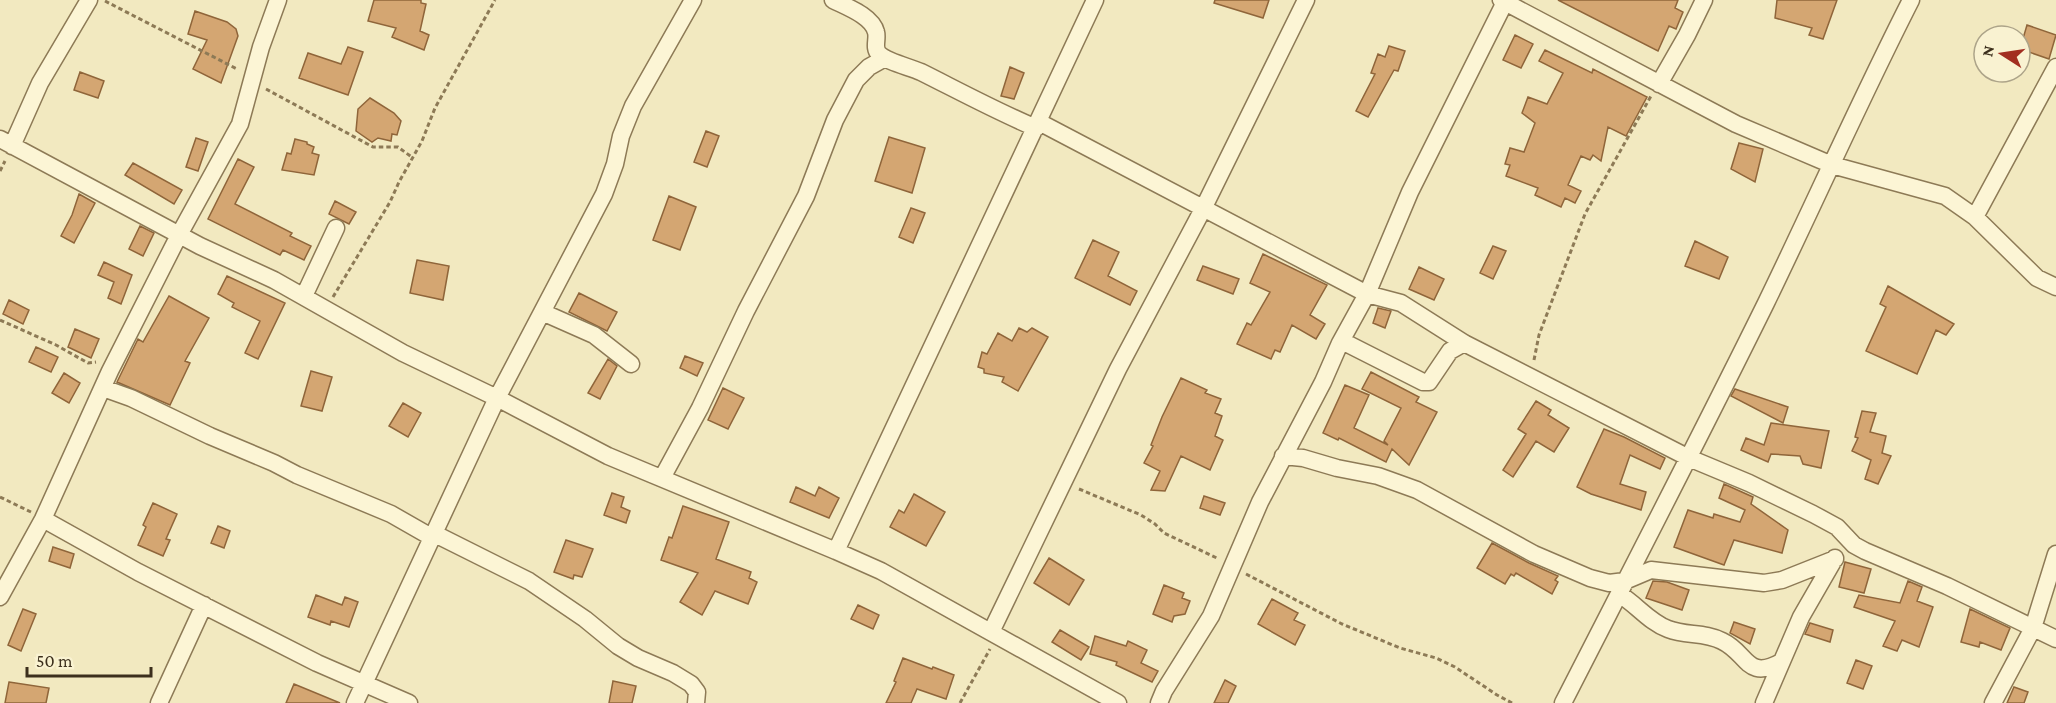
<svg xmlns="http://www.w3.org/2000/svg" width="2056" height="703" viewBox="0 0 2056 703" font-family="'Crimson Pro',serif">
<rect width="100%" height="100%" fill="#f2e9c0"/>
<!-- building -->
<path fill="#d4a672" stroke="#8f653a" stroke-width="1.5" d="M374 0H421V3L426 4 420 31 429 35 424 50 392 37 396 28 368 21Z
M1215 0H1269L1263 18 1214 3Z
M1558 0H1678L1675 8 1683 12 1676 29 1669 26 1658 51Z
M1777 0H1837L1823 39 1809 35 1812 28 1775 18Z
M195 11 227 22 236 29 238 36 221 83 193 69 207 40 188 34Z
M2027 25 2056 35 2049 59 2020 49Z
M1515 35 1533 44 1521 68 1503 60Z
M1389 46 1405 51 1398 71 1394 70 1368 117 1356 111 1375 74 1371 73 1378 54 1385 57Z
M348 47 363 52 348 95 299 78 308 53 341 64Z
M1545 50 1592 73 1593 69 1647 97 1626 136 1608 127 1601 161 1593 155 1590 160 1581 156 1568 185 1581 191 1575 203 1565 198 1561 207 1535 195 1538 188 1506 176 1510 165 1505 164 1510 148 1524 152 1535 123 1522 113 1528 97 1547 104 1563 73 1539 61Z
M1010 67 1024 73 1014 99 1001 96Z
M80 72 104 81 98 98 74 90Z
M370 98 394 113 401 121 397 135 392 134 391 141 378 138 372 142 356 131 358 109Z
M706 131 719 136 707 167 694 162Z
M889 137 925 148 912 193 875 181Z
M196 138 208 142 198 171 186 167Z
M295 139 307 142V144L314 147 312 153 319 155 314 175 282 170 287 153 291 154Z
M1739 143 1763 149 1755 182 1731 169Z
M238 159 254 167 235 204 292 233 290 236 311 246 304 260 283 250 280 255 208 219Z
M133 163 182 190 174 204 125 175Z
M79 194 95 203 74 243 61 236 72 215Z
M669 196 696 207 680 250 653 240Z
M335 201 356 212 349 224 329 214Z
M911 208 925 213 913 243 899 237Z
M140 226 154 233 143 256 129 249Z
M1093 240 1119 252 1108 276 1137 291 1130 305 1075 278Z
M1695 241 1728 257 1719 279 1685 266Z
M1493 246 1506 251 1493 279 1480 273Z
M1263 254 1327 285 1310 315 1325 324 1316 339 1292 325 1280 352 1275 350 1271 359 1237 344 1247 323 1251 325 1270 292 1250 283Z
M417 260 449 266 443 300 410 293Z
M104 262 132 275 121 304 108 298 114 282 98 275Z
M1203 266 1239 279 1233 294 1197 280Z
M1419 267 1444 279 1434 300 1409 289Z
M227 276 285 303 258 359 245 353 260 321 232 307 234 303 218 294Z
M1888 286 1954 324 1946 335 1936 330 1917 374 1866 351 1886 307 1880 304Z
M579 293 617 312 607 331 569 312Z
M169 296 209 318 185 361 190 363 170 405 117 382 138 339 143 342Z
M9 300 29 310 23 324 3 314Z
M1378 308 1391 311 1385 328 1373 323Z
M1019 328 1027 332 1032 328 1048 337 1018 391 1002 382 1004 377 984 373V369L978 367 982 352 987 354 998 333 1012 341Z
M75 329 99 339 91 358 68 347Z
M36 347 58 357 51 372 29 362Z
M685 356 703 363 697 376 680 368Z
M608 359 617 366 600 399 588 393Z
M311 371 332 377 322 411 301 406Z
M1371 372 1419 397 1416 402 1437 412 1409 465 1392 449 1386 462 1339 438 1338 440 1323 433 1345 385 1369 395 1354 428 1388 445 1384 441 1401 408 1362 389Z
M64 373 80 383 69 403 52 393Z
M1181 378 1207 390 1205 393 1221 399 1215 413 1222 416 1215 436 1223 440 1210 470 1181 456 1165 491 1151 490 1160 471 1144 463 1153 446 1151 445 1162 417Z
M723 388 744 398 728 429 708 420Z
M1735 389 1788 407 1783 423 1731 396Z
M1536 401 1551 410 1548 415 1569 428 1554 452 1536 441 1513 477 1503 470 1526 434 1518 429Z
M403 403 421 413 408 437 389 426Z
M1862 411 1876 413 1870 432 1886 436 1882 453 1891 456 1878 484 1865 479 1871 460 1852 451 1858 438 1855 437Z
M1771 423 1829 431 1821 468 1803 464 1800 456 1771 454 1768 462 1741 450 1746 438 1764 445Z
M1604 429 1624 437 1665 458 1660 469 1630 455 1620 484 1646 492 1641 510 1591 494 1577 487Z
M1724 484 1753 497 1751 504 1788 530 1782 553 1734 540 1724 565 1674 547 1688 510 1713 518 1714 514 1740 522 1745 510 1719 498Z
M796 487 815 496 819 487 839 498 829 518 790 502Z
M612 493 624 497 621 507 630 511 626 523 604 515Z
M914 494 945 512 926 546 890 527 899 510 904 513Z
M1204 496 1225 503 1220 515 1200 508Z
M153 503 177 514 166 539 170 540 163 556 138 545 146 527 143 525Z
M683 506 729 522 716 559 751 572 749 578 757 582 748 604 715 591 702 615 680 602 698 573 661 560 669 537 672 538Z
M218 526 230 531 224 548 211 543Z
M566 540 593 549 582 577 574 575 573 579 554 572Z
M1492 543 1529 563 1558 576 1555 580 1558 582 1552 594 1516 573 1514 576 1511 574 1505 584 1477 568Z
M53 547 74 554 70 568 49 561Z
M1049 558 1084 580 1069 605 1034 583Z
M1845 562 1871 569 1864 593 1839 587Z
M1653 581 1667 582 1689 590 1682 610 1646 598Z
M1908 581 1922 587 1917 601 1933 607 1919 647 1902 640 1897 651 1883 646 1895 621 1854 607 1859 595 1900 603Z
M1164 585 1184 593 1182 598 1190 601 1185 614 1174 616 1172 622 1153 614Z
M316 595 342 605 345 597 358 602 349 627 331 621 330 625 308 617Z
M1272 599 1298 613 1294 620 1305 625 1295 645 1258 624Z
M858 605 879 615 873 629 851 619Z
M23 609 36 614 21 651 8 645Z
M1970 609 2010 628 2001 650 1980 642 1979 647 1961 642Z
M1734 622 1755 629 1750 644 1730 633Z
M1810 623 1833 630 1830 642 1805 634Z
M1060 630 1089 647 1081 660 1052 642Z
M1095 636 1126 646 1128 641 1147 650 1141 663 1158 671 1152 682 1116 665 1117 662 1090 654Z
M903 658 932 669 933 667 954 675 946 699 917 689 911 703H886L896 682 894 681Z
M1856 660 1872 666 1863 689 1847 683Z
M1225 680 1236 686 1228 703H1214Z
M613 681 636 686 632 703H609Z
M9 682 49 688 46 703H5Z
M294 684 340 703H286Z
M2014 687 2028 692 2024 703H2007Z"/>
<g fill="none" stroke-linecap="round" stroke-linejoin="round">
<defs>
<path id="minor" d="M833 0C847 7 872 16 876 32 878 39 873 48 879 54 887 62 910 67 921 72 959 91 996 111 1036 128
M1501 0 1736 124 1832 165 1945 196 1975 217 2037 278 2056 287
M1659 84 1687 35 1704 0
M1039 122 1367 294 1401 303 1464 343 1689 458 1749 483 1813 514 1837 527 1854 545 1865 551 1947 586 2056 639
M0 139 200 246 274 280 403 353 497 398 608 456 836 551 881 571 1118 703
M12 146 40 83 89 0
M1975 217 2056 67
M304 296 336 228
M542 312 594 335 631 364
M1342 341 1423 382H1429L1450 351 1464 343
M103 388 131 398 210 436 274 463 297 475 391 514 433 538
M1283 456 1303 458 1337 468 1378 476 1417 490 1534 554 1590 578 1609 583 1625 581 1651 570 1764 583 1782 580 1835 559
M662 478 700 408 746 311 806 196 835 120 856 80 869 67 885 58
M43 519 138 572 317 663 409 703
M435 534 529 581 585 619 618 646 638 658 673 673 691 684 697 692 696 703
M836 551 1095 0
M1619 594C1636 604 1649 622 1668 629 1686 636 1705 632 1722 641 1748 653 1746 681 1781 662
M0 597 43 519 110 371 179 235 240 124 261 47 278 0
M991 632 1118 369 1203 209 1306 0
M159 703 204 605
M355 703 497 398 604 194 615 164 621 136 633 106 693 0
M1159 703 1164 691 1211 616 1260 502 1323 382 1340 343 1367 294 1410 192 1506 0
M1563 703C1631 570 1700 437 1766 303 1815 202 1860 100 1911 0
M1764 703 1801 617 1835 558
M1993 703 2033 628 2056 554"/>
</defs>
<!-- minor casing -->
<use href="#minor" stroke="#8d7a56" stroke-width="19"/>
<!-- path -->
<path stroke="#8d7a56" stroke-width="3" stroke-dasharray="4.5 3" stroke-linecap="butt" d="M105 1 237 69
M266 89 373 147H398L413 158
M0 171 5 161
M333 297 390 202 399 182 422 141 435 108 495 0
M0 320 56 345 88 363 96 362
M1534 360 1539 335 1585 214 1651 96
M1079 489 1141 515 1155 524 1164 533 1219 559
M0 497 31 512
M1246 574 1342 624 1400 648 1436 658 1455 667 1497 695 1512 703
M960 703 990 649"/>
<!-- minor -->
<use href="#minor" stroke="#fcf5d5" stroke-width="16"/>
</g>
<!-- north arrow -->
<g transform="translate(2002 54) rotate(282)"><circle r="28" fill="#f9f2d1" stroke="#ada489" stroke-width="1.5"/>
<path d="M0-4.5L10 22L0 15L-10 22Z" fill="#a22e20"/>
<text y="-9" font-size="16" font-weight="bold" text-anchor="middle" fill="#3c2f1c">N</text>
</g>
<!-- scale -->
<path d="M27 667v9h124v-9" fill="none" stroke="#3c2f1c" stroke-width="3"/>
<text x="36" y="667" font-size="18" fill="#3c2f1c" stroke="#f9f2d1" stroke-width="4.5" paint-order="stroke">50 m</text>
</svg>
